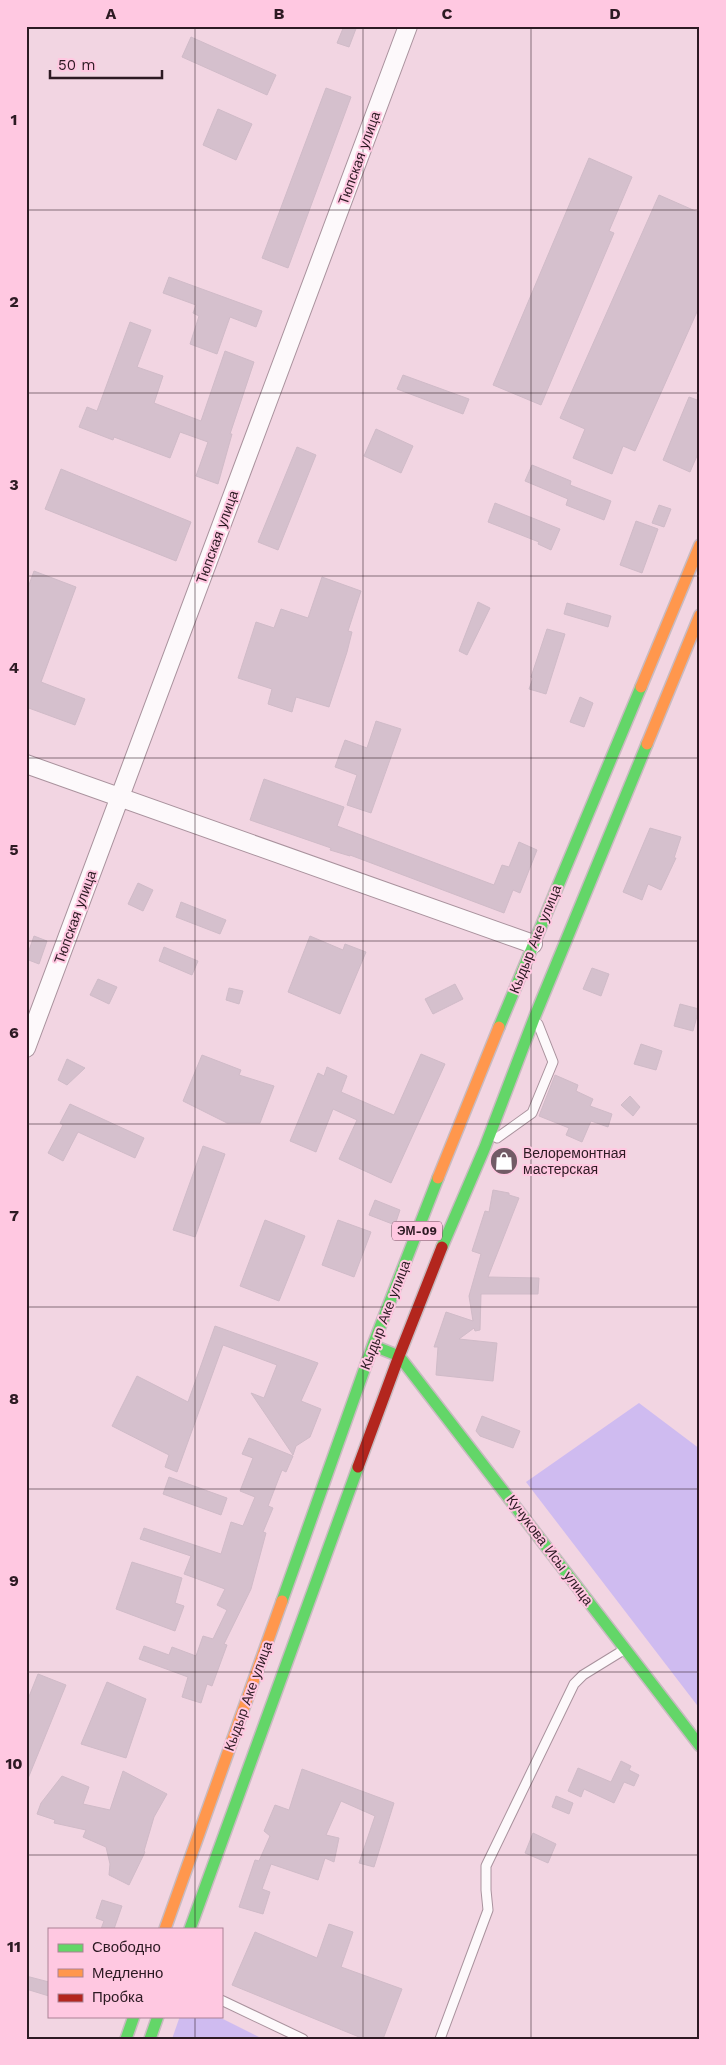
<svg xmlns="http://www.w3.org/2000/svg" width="726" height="2065" viewBox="0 0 726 2065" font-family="'Work Sans',sans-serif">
<rect width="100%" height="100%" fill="#f2d5e2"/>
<!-- green -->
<path fill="#cfbbf0" d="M639 1403 700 1449V1709L526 1482Z
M180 2016H217L263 2039H172Z"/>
<!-- building -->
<path fill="#d5c0cd" stroke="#d0bbc8" d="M344 26H357L349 47 337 43Z
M191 37 276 75 267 95 182 57Z
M326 88 351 97 288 268 262 258Z
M218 109 252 124 236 160 203 145Z
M589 158 632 177 609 231 614 233 541 405 493 385Z
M659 195 700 213V305L635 451 623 446 612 474 573 458 585 429 560 418Z
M169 277 262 311 256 327 230 317 217 354 190 344 199 316 193 313 196 305 163 293Z
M130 322 151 330 137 367 163 376 154 403 201 421 225 351 254 362 230 434H232L218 484 196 476 208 442 180 432 170 458 114 437 113 440 79 427 87 407 97 411Z
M403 375 469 399 463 414 397 389Z
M689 397 700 401V449L690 472 663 460Z
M376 429 413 446 401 473 364 456Z
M297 447 316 455 278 550 258 542Z
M532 465 571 481 570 485 611 501 604 520 566 505 568 499 525 481Z
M61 469 191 522 176 561 45 509Z
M495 503 560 529 551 550 538 544 539 542 488 522Z
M659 505 671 509 664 527 652 523Z
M636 521 658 529 642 573 620 565Z
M34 571 76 587 41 682 85 699 75 725 26 707V593Z
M322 577 361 591 348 631 352 632 347 652 329 707 296 697 292 712 268 704 272 689 238 678 256 622 274 628 281 609 308 618Z
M478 602 490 608 467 655 459 651Z
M567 603 611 616 608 627 564 614Z
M547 629 565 634 546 694 529 689 533 678 531 677Z
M580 697 593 703 584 727 570 722Z
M376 721 401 729 371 813 347 805 357 775 335 767 345 740 367 748Z
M264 779 344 807 337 826 494 885 502 865 509 867 519 842 537 850 520 893 513 890 504 913 350 855V856L330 850 331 848 250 820Z
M650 828 681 837 674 858H676L661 890 648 884 642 900 623 892Z
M138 883 153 890 143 911 128 904Z
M181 902 226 920 220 934 176 917Z
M34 936 47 941 39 964 26 959Z
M310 936 343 950 345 944 366 952 340 1014 288 992Z
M164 947 198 961 192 975 159 961Z
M592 968 609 974 601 996 583 989Z
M98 979 117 987 109 1004 90 995Z
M455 984 463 999 433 1014 425 999Z
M229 988 243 991 239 1004 226 1000Z
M680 1004 699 1009 693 1031 674 1026Z
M641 1044 662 1051 656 1070 634 1064Z
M421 1054 445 1064 391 1183 339 1159 357 1120 333 1109 316 1152 290 1141 318 1073 324 1076 327 1067 347 1076 341 1092 394 1115Z
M202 1055 241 1070 239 1075 274 1086 260 1123H227L183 1101Z
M67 1059 85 1068 67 1085 58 1080Z
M555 1075 578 1085 576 1091 593 1099 590 1106 612 1114 608 1127 591 1121 582 1142 566 1135 569 1128 539 1116Z
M630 1096 640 1107 633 1116 621 1105Z
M70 1104 144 1138 135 1158 78 1132 63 1161 48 1153 63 1125 60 1123Z
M203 1146 225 1154 195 1237 173 1230Z
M493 1190 509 1193V1195L519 1198 488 1277 539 1278 538 1294H481L480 1330 475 1331 474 1328 459 1339 497 1343 493 1381 436 1375 438 1347H434L446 1312 473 1321 469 1296 481 1254 472 1251 485 1211 489 1212Z
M375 1200 400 1210 395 1225 369 1215Z
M265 1220 305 1236 279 1301 240 1286Z
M338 1220 371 1232 354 1277 322 1265Z
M215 1326 318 1363 301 1401 321 1409 310 1437 296 1446 293 1455 251 1393 264 1398 277 1365 223 1345 177 1472 165 1467 169 1455 112 1426 137 1376 188 1402Z
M482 1416 520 1431 513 1448 480 1436 476 1431Z
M249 1438 293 1456 286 1472 282 1470 268 1506 273 1508 263 1532 266 1533 251 1589 224 1644 227 1645 212 1686 207 1684 201 1703 182 1697 188 1677 139 1659 144 1646 169 1655 172 1647 196 1656 203 1636 213 1639 227 1610 217 1605 225 1589 184 1574 191 1556 140 1539 144 1528 221 1554 231 1522 243 1526 255 1497 240 1491 253 1458 242 1454Z
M169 1477 227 1498 221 1515 163 1494Z
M132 1562 182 1578 175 1603 184 1606 175 1631 116 1609Z
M38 1674 66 1685 27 1781 26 1704Z
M107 1682 146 1699 126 1758 81 1744Z
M621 1761 631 1766 629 1770 639 1775 634 1786 624 1782 614 1803 584 1789 581 1797 568 1791 578 1768 611 1782Z
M302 1769 394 1803 374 1867 359 1863 375 1816 341 1801 326 1835 339 1838 334 1862 325 1858 318 1880 271 1864 262 1889 270 1892 263 1914 239 1907 255 1860 259 1861 270 1836 264 1831 275 1805 289 1810Z
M123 1771 167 1794 154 1817 144 1851 145 1852 129 1885 109 1875 110 1864 106 1847 83 1837 86 1830 54 1823 55 1820 37 1814 41 1803 62 1776 89 1787 83 1804 110 1810Z
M556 1796 573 1803 569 1814 552 1807Z
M533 1833 556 1844 548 1863 525 1853Z
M102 1900 122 1906 114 1929H101L104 1921 96 1918Z
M329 1924 353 1932 341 1967 402 1989 383 2039H364L232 1985 255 1932 317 1958Z
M26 1976 49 1982V1996L26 1989Z"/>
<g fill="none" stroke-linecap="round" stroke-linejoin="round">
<defs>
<path id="lane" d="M497 1138 532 1113 553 1062 538 1024
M221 2000 303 2039
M440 2039 488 1910 486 1890V1866L574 1684 583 1675 622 1651"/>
<path id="street" d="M26 764 533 944
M26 1048 408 26"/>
<path id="fast" d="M499 1027 641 687
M442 1247 485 1147 535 1016 647 744
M379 1348 399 1356 700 1746
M282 1601 373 1345 438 1178
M190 1929 358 1467
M126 2039 134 2016
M150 2039 158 2016"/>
<path id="slow" d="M641 687 700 545
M647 744 700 615
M438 1178 499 1027
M165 1929 282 1601"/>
<path id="jam" d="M358 1467 399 1356 442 1247"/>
</defs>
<!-- lane casing -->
<use href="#lane" stroke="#a9929d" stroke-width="11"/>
<!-- street casing -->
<use href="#street" stroke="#a9929d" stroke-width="20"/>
<!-- fast casing -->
<use href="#fast" stroke="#c8bac0" stroke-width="14"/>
<!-- slow casing -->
<use href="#slow" stroke="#c8bac0" stroke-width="14"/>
<!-- jam casing -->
<use href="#jam" stroke="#c8bac0" stroke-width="14"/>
<!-- lane -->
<use href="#lane" stroke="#fdf9fb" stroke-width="9"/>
<!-- street -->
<use href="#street" stroke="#fdf9fb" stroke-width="18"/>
<!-- fast -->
<use href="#fast" stroke="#63d668" stroke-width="11"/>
<!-- slow -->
<use href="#slow" stroke="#ff974d" stroke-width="11"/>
<!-- jam -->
<use href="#jam" stroke="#b3261e" stroke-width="11"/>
</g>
<!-- grid -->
<path fill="none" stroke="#2d1a23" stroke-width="1" stroke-opacity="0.55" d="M195 26V1929M363 26V2039M531 26V2039M26 210H700M26 393H700M26 576H700M26 758H700M26 941H700M26 1124H700M26 1307H700M26 1489H700M26 1672H700M26 1855H700M195 2016V2039"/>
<!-- icons -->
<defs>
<symbol id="shop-disc" viewBox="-11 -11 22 22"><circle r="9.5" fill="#725b66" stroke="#ffc8e1"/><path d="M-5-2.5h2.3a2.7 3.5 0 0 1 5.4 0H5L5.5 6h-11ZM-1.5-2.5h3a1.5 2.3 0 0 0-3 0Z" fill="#fff"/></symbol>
</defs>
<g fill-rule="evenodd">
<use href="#shop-disc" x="488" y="1145" width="32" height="32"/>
</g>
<g text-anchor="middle" stroke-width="4" stroke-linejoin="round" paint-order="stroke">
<!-- shield labels -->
<rect fill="#ffc8e1" stroke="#6c4e5c" stroke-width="1" x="392" y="1221.5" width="50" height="19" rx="4"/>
<g font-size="12" font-weight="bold" fill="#2d1a23">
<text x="417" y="1235">ЭМ-09</text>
</g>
<!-- street labels -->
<g font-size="14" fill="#2d1a23" stroke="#ffc8e1">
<text transform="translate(359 158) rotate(-70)" y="5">Тюпская улица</text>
<text transform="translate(217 537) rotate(-70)" y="5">Тюпская улица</text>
<text transform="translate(75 917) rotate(-70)" y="5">Тюпская улица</text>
<text transform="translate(535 939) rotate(-68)" y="5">Кыдыр Аке улица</text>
<text transform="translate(385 1315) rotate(-69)" y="5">Кыдыр Аке улица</text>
<text transform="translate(550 1550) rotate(53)" y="5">Кучукова Исы улица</text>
<text transform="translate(248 1696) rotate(-70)" y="5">Кыдыр Аке улица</text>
</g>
<!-- poi labels -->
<g font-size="14" fill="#2d1a23" stroke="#ffc8e1" text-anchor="start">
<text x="523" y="1158">Велоремонтная<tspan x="523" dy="16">мастерская</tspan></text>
</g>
</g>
<!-- border -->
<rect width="726" height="2065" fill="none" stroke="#ffc8e1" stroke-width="55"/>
<!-- legend -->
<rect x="48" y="1928" width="175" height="90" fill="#ffc8e1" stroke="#ab8295"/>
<rect x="58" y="1944" width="25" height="8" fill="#63d668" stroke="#ab8295"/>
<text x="92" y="1952" font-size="15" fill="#2d1a23">Свободно</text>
<rect x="58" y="1969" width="25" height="8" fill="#ff974d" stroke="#ab8295"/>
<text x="92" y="1978" font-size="15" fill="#2d1a23">Медленно</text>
<rect x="58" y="1994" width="25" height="8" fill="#b3261e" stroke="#ab8295"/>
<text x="92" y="2002" font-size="15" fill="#2d1a23">Пробка</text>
<!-- scale -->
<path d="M50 70v8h112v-8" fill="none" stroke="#2d1a23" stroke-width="2.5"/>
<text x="58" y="70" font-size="15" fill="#2d1a23" stroke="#ffc8e1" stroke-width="4" paint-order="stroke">50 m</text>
<rect x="28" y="28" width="670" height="2010" fill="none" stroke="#2d1a23" stroke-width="2"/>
<g font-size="16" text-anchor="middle" font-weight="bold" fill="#2d1a23">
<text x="111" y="19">A</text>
<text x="279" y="19">B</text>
<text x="447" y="19">C</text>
<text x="615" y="19">D</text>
<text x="14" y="125">1</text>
<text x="14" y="307">2</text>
<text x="14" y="490">3</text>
<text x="14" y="673">4</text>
<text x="14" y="855">5</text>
<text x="14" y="1038">6</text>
<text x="14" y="1221">7</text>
<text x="14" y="1404">8</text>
<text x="14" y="1586">9</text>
<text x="14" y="1769">10</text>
<text x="14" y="1952">11</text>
</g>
</svg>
